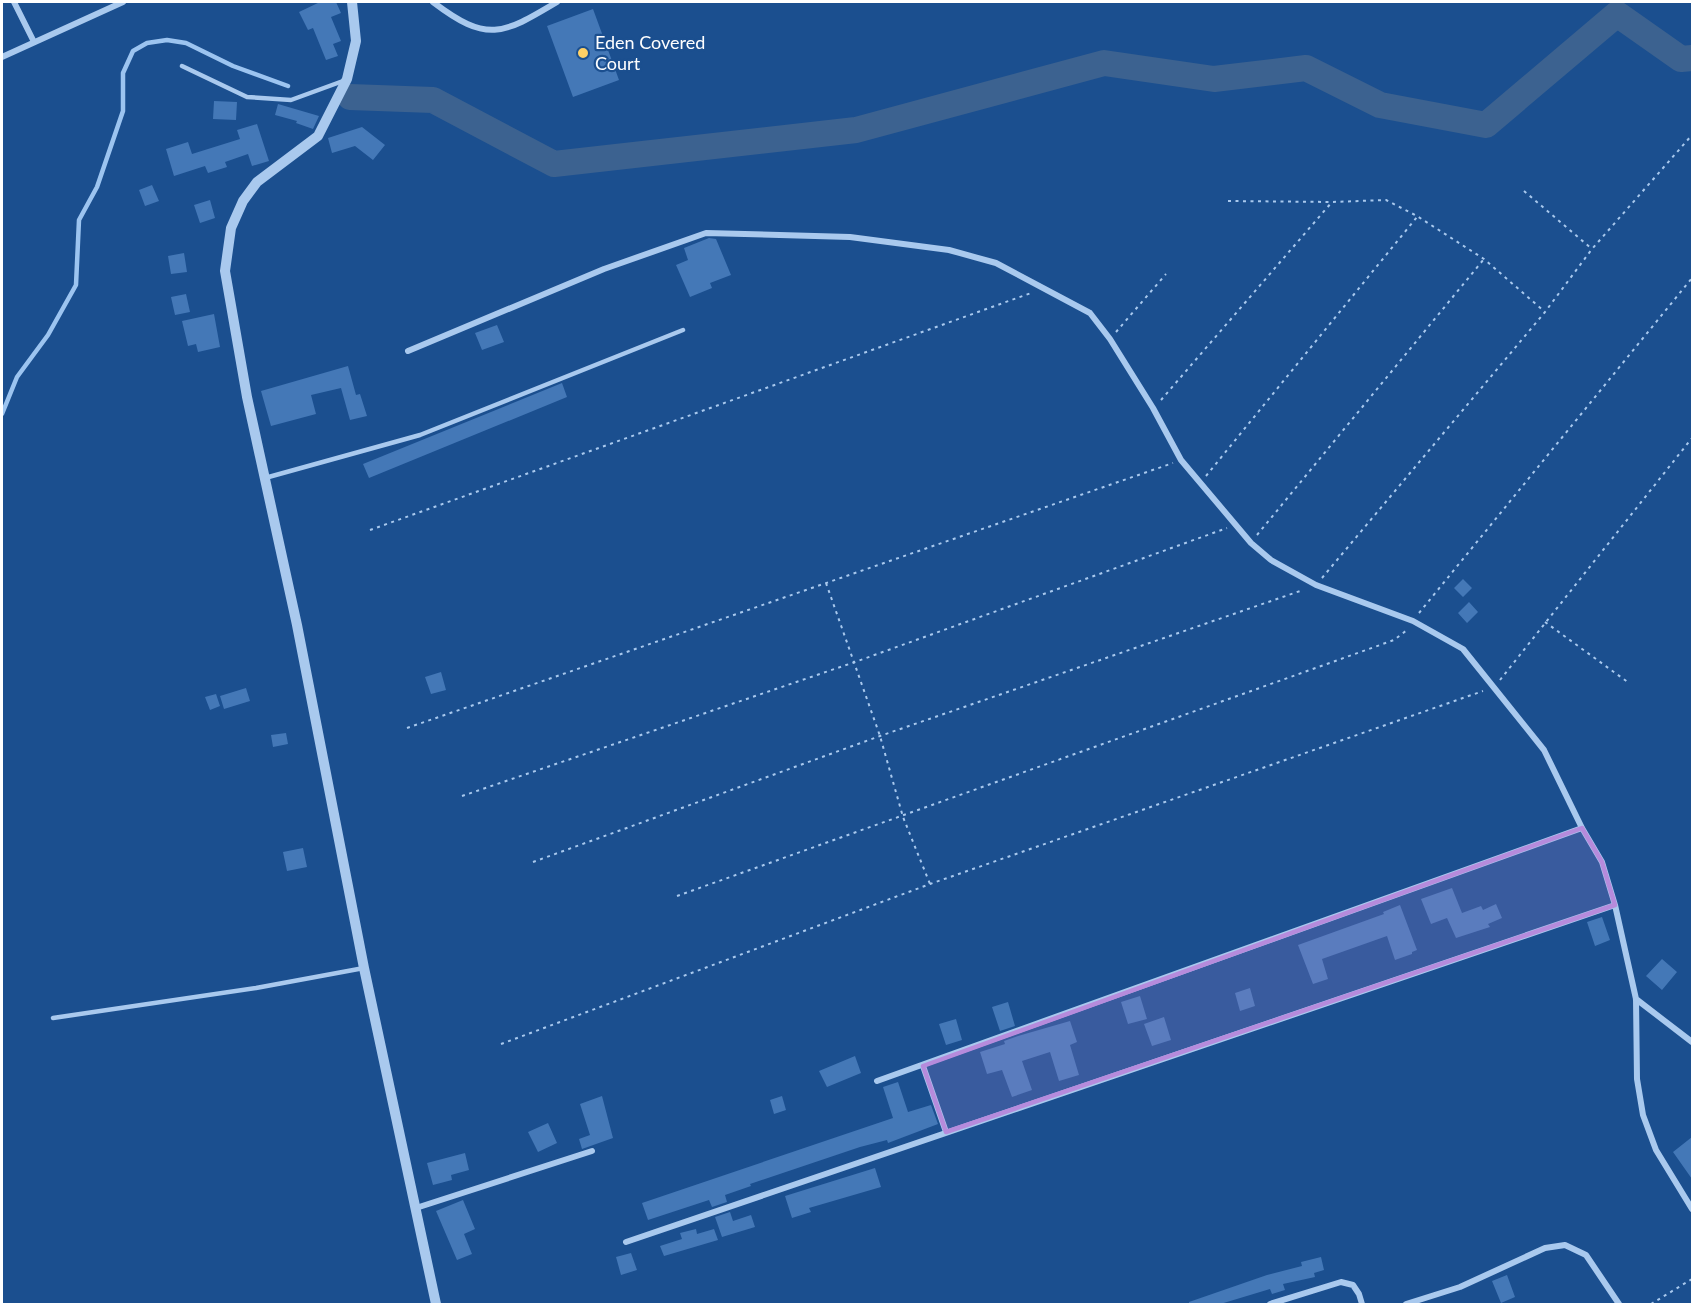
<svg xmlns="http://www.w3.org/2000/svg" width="1694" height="1306" viewBox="0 0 1694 1306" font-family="Lato,sans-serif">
<rect width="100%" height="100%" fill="#1b4f8f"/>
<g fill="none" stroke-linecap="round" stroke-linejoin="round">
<!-- stream -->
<path stroke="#9cc4f0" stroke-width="4.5" d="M2 414 17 377 48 335 76 285 79 220 97 187 123 111V73L133 51 147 43 167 40 186 43 233 66 288 86"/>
<!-- river -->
<path stroke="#3c6290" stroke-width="26" d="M350 97 433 100 554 164 856 130 1104 63 1214 79 1306 68 1380 105 1486 125 1617 14 1681 59 1692 58"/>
</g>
<!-- building -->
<path fill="#4478b7" d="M320 2H336L341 13 331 17 341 41 333 44 338 56 326 60 313 28 308 30 299 12Z
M593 9 619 80 573 97 547 26Z
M214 101 237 102 236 120 213 119Z
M278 104 319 116 313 129 296 123 297 121 275 115Z
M257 124 269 161 252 166 248 154 225 162 227 167 208 173 205 166 174 176 166 149 188 142 192 154 240 139 237 130Z
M362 127 385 145 373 160 355 146 332 153 328 138Z
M152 185 159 201 145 206 139 190Z
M210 200 215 218 200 223 194 205Z
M709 238 716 239 731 275 710 283 712 288 690 297 676 265 688 260 684 248Z
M184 253 187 272 171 274 168 256Z
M186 294 190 312 175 315 171 297Z
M214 314 220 347 198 352 196 344 188 346 182 321Z
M497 325 504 342 482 350 475 333Z
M348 366 356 395 360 394 367 416 350 420 341 388 311 395 316 414 271 426 261 391Z
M562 383 567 397 369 478 363 464Z
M1463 579 1472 588 1463 597 1454 588Z
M1469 602 1478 612 1467 623 1458 613Z
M441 672 446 690 431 694 425 677Z
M246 688 250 701 224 709 220 696Z
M216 694 220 706 210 710 205 697Z
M286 733 288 744 273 747 271 735Z
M303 848 307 867 287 871 283 852Z
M1452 888 1462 913 1481 906 1483 910 1496 904 1502 918 1488 924 1490 927 1456 938 1447 918 1431 924 1421 899Z
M1400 905 1417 950 1412 952V954L1395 960 1387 936 1322 959 1328 979 1313 984 1298 945 1384 914 1383 912Z
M1602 917 1610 940 1595 946 1587 922Z
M1662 959 1677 972 1662 990 1646 976Z
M1250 988 1255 1006 1240 1011 1235 993Z
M1140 996 1147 1019 1128 1024 1121 1002Z
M1008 1002 1015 1026 1000 1031 992 1007Z
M1164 1017 1171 1040 1152 1046 1144 1024Z
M956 1019 962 1040 946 1045 939 1024Z
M1070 1021 1077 1042 1070 1045 1079 1075 1059 1081 1050 1052 1022 1061 1032 1090 1012 1097 1002 1070 987 1074 980 1052 1005 1044 1004 1041 1018 1036Z
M855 1056 861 1073 827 1087 819 1071Z
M898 1082 908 1112 931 1105 938 1124 888 1143 887 1140 860 1147 750 1184 751 1186 725 1195 727 1202 712 1207 709 1200 648 1220 642 1203 893 1118 883 1087Z
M602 1096 613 1138 582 1149 579 1139 590 1135 580 1104Z
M782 1096 786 1110 774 1114 770 1100Z
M548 1123 557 1143 538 1152 528 1132Z
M1692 1137V1179L1673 1152Z
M465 1153 469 1170 451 1175 452 1180 433 1185 427 1163Z
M875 1168 881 1187 809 1208 811 1212 792 1218 785 1196Z
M463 1200 475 1229 464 1234 472 1254 457 1260 436 1211Z
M730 1212 733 1221 751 1215 755 1227 722 1237 715 1217Z
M696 1229 697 1234 714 1229 718 1240 664 1256 660 1246 682 1239 680 1233Z
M631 1253 637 1270 621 1275 616 1257Z
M1321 1257 1324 1270 1314 1273 1315 1277 1283 1284 1285 1290 1272 1294 1270 1289 1217 1305H1189V1302L1267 1275 1302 1266 1301 1262Z
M1507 1275 1515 1297 1501 1303 1492 1281Z"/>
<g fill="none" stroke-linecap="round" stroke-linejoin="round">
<!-- path -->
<path stroke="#a9c9ee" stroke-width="2" stroke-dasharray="3 4.5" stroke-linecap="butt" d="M1524 191 1592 249
M1228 201 1332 202 1386 200 1417 216 1484 259 1545 312
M1116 332 1166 274
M1161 400 1332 202
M1206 476 1417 217
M370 530 1031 293
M1257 535 1484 259
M1322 578 1545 312 1592 249 1692 135
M826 583 880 736 903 817 930 884
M1419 613 1692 278
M1545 622 1629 683
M1500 680 1692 438
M407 728 1173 463
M462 796 855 662 1227 528
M533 862 880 736 1303 590
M677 896 1394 640 1407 630
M501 1044 930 884 1483 691
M1651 1304 1692 1279"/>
<!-- service -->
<path stroke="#a9c9ee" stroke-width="4.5" d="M182 66 247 97 291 100 343 81
M265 478 420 435 683 330
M53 1018 256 988 364 968"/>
<!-- minor -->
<path stroke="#a9c9ee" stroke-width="6" d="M14 2 34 42
M433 2C487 43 502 35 557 2
M2 57 123 2
M408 351 604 269 706 233 850 237 949 250 996 263 1090 313 1110 339 1153 408 1181 460 1251 543 1271 560 1316 585 1413 621 1463 649 1544 750 1582 828 1602 862 1615 905 1636 999 1637 1079 1643 1115 1656 1150 1692 1209
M1636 999 1692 1042
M923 1066 946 1132
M877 1081 1582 828
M416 1208 592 1151
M626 1242 1615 905
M1270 1304 1341 1282 1353 1285 1359 1294 1362 1304
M1406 1304 1460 1287 1545 1248 1565 1245 1586 1255 1619 1304"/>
<!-- tertiary -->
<path stroke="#a9c9ee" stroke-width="10" d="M352 2 356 41 347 79 318 136 257 182 243 201 231 228 225 271 247 397 297 625 364 968 436 1304"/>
</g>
<!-- marked area -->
<path fill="#b68bdc" fill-opacity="0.2" stroke="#b68bdc" stroke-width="4.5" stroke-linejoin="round" d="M1582 828 1602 862 1615 905 946 1132 923 1066Z"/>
<!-- markers -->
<circle fill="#ffd166" stroke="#1b4f8f" stroke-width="2" cx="583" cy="53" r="6"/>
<g text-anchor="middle" stroke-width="4.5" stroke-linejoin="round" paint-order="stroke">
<!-- poi labels -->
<g font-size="18" fill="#fff" stroke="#1b4f8f" text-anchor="start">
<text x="595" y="49">Eden Covered<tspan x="595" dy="21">Court</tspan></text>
</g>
</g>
<!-- border -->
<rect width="1694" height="1306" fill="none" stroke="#ffffff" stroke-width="6"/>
</svg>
